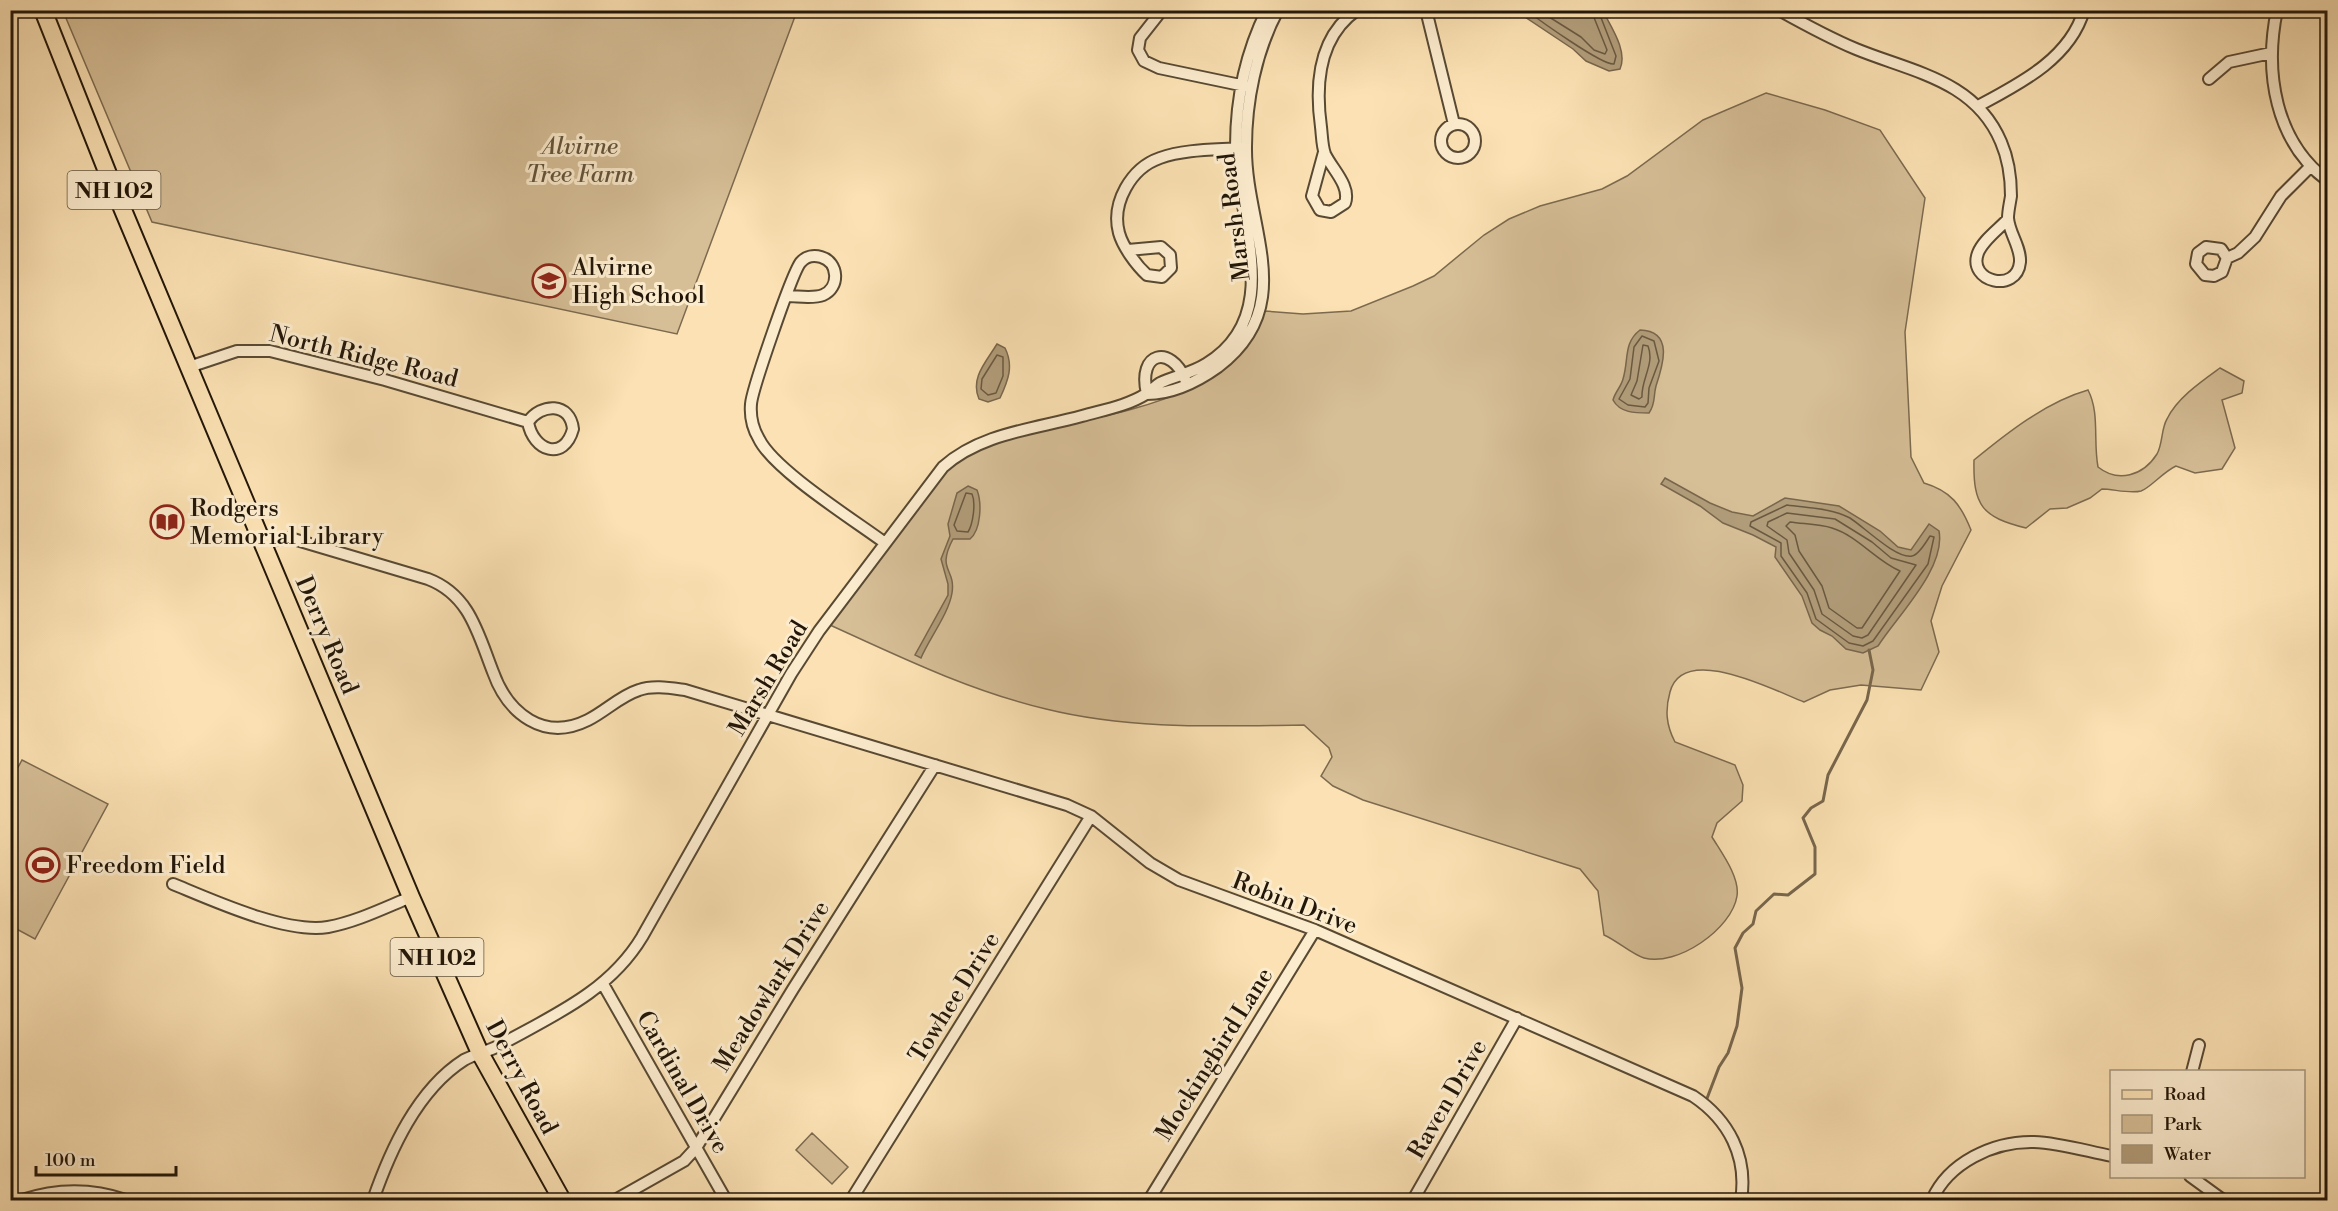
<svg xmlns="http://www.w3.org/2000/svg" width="2338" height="1211" viewBox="0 0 2338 1211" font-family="'Libre Bodoni',serif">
<rect width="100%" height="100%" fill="#fbe1b3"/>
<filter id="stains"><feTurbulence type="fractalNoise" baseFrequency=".00333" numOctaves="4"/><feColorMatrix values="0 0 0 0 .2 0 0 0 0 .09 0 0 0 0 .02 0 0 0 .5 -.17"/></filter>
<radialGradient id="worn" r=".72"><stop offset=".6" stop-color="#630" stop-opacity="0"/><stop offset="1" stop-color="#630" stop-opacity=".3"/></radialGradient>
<!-- green -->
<path fill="#d6be96" stroke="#7c6a4f" stroke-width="1.5" d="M63 11H797L677 334 152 222Z
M1766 93 1825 110 1880 130 1925 198 1905 332 1911 457 1924 483C1951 491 1961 505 1971 530L1942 586 1931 621 1939 652 1921 690 1861 685 1830 690 1804 702C1775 691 1683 642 1670 692 1665 710 1666 725 1675 742L1735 765 1743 785 1742 801 1717 823 1712 837C1721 852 1740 877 1737 896 1732 929 1677 967 1644 958 1633 955 1616 940 1604 935L1598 891 1580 869 1363 800 1333 786 1321 776 1332 757 1329 748 1304 725C1218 726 1131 730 1046 709 970 691 900 657 830 625L951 465C960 460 969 454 979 450 1068 411 1225 420 1265 311L1303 314 1351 311 1413 286 1434 276 1484 235 1509 219 1540 206 1602 189 1627 176 1703 120Z
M2220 368 2244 381 2242 393 2222 400 2235 448 2222 469 2195 473 2176 466C2163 472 2150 488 2141 491 2130 494 2113 489 2102 489L2090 498 2067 508 2050 509 2026 528C1982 517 1973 506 1974 460 2007 433 2046 402 2088 390 2100 413 2093 441 2098 467 2118 483 2143 476 2157 454 2163 443 2161 429 2167 419 2177 398 2202 381 2220 368Z
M22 760 108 804 35 939 11 926V780Z
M812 1133 848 1167 832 1184 796 1150Z"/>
<!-- water -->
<path fill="#b19c79" stroke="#78664c" stroke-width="1.5" d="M1516 11H1603C1611 27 1628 51 1620 69L1609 71 1586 61 1573 49Z
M1640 330C1674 331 1663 365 1656 386 1653 397 1656 403 1649 413 1635 413 1620 413 1613 400 1615 392 1621 387 1623 379 1629 360 1623 343 1640 330Z
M997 344 1005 348C1014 366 1008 381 1000 398L988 402 979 399C970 378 986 362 997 344Z
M1665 478 1710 503 1732 512 1753 516 1785 498 1839 506 1880 531 1898 547 1911 550 1929 524 1939 531C1946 568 1898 615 1878 646L1863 653 1846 649 1832 636 1820 630 1812 623 1802 596 1775 557 1776 547 1753 535 1723 523 1700 506 1661 484Z
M968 486 977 490C982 503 981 530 970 539H953C936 571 956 568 952 593 949 613 929 639 921 658L915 655 948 595V584L941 559 950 536 948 524 957 493Z"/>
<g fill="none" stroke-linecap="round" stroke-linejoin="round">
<!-- shore -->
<path stroke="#6a5940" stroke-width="1.5" d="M1526 10C1539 20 1603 66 1614 64L1616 56 1598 10
M1538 10 1581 37 1594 50 1605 54 1607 50 1591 10
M1642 336 1654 341 1659 361 1649 388 1648 403 1645 407 1628 405 1619 399 1630 379 1634 347Z
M1643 345 1648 346C1655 364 1641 379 1642 397L1639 399 1631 395 1637 381Z
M997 355 1003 357V376L996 393 988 395 981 389 982 379Z
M966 493 972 494C976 503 973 524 968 532L957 531 954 525Z
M1787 505C1808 508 1831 508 1850 518 1864 527 1896 559 1912 556 1919 555 1926 542 1930 536L1934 537 1928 564 1873 641 1863 646 1849 643 1816 619 1807 593 1781 556V543L1750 526 1751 522Z
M1787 513 1835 519 1872 542 1891 558 1916 565 1868 635 1862 638 1853 636 1822 614 1814 590 1789 553 1787 540 1767 526 1768 522Z
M1790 522C1803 524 1819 524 1832 528 1858 536 1876 561 1900 571L1862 628H1857L1829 608 1822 586 1799 551 1795 535 1786 526Z"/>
<!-- stream -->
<path stroke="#78664c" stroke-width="3" d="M1706 1101 1719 1067 1728 1053 1737 1026 1742 988 1735 948 1743 933 1753 924 1756 911 1774 894 1788 895 1815 874V847L1803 818 1811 808 1823 801 1828 775 1867 700 1873 670 1869 650"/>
<defs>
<path id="street" d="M1162 10 1140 38 1138 50 1144 61 1159 68 1245 86
M1426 10 1454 124
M1779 10C1804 24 1830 38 1856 49 1912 72 1975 80 2001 142 2008 158 2011 178 2011 196 2010 203 2008 211 2008 218 2009 233 2021 247 2020 262 2017 294 1967 282 1978 253 1983 240 1999 229 2008 219
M2277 10C2264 72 2275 142 2328 181
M2209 79 2229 62 2271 53
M1978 106C2019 84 2070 59 2084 10
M1441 141a17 17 0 1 1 34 0a17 17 0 1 1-34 0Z
M1324 152 1312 196 1320 210 1331 212 1345 203C1351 186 1332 169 1325 154 1322 146 1322 135 1321 127 1315 84 1318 37 1357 10
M1128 250 1161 247 1170 255 1171 268 1162 277 1147 275C1136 265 1123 247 1119 233 1111 203 1131 168 1160 158 1185 149 1215 150 1242 148
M2227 258 2222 272 2214 276 2205 275 2196 264 2198 253 2206 247 2221 249 2227 258 2238 253 2255 237 2281 196 2310 167
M787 296C798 296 813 299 823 295 840 288 839 262 821 257 814 255 806 256 801 262 793 270 752 390 751 404 750 416 753 429 759 439 774 470 854 520 885 543
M189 367 237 351H270L385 380 528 422C533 451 564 462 573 429 570 402 541 403 528 422
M1147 394C1172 394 1197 382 1218 367 1300 305 1245 228 1246 147 1246 101 1256 51 1278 10
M1147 394C1137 351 1171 345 1185 379
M262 542 290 538 428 579C470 595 478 634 493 672 508 714 544 742 588 720 606 711 620 696 639 690 653 685 670 688 685 690L1067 805 1091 816 1150 863 1179 880 1315 930 1693 1096C1729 1120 1748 1157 1741 1200
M173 884C212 900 286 934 328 927 356 922 384 908 411 897
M603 984 726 1200
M2192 1072 2199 1045
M2190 1176 2223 1200
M22 1200C58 1188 91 1188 126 1200
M373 1200C390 1151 417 1090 464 1060 475 1054 487 1052 498 1046 552 1016 609 992 642 937L791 674 819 631 943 467C981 433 1035 429 1082 416 1103 410 1127 406 1146 394 1151 391 1155 386 1160 383 1175 376 1192 373 1206 364 1287 315 1236 218 1236 146 1236 97 1245 54 1267 10
M615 1200 684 1161 696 1148 793 989 935 765
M851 1200 1091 816
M1149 1200 1315 930
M1413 1200 1517 1018
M1932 1200C1948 1163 1993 1141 2034 1142 2060 1143 2086 1151 2112 1156"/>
<path id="primary" d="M43 10 110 179 411 897 480 1053 562 1200"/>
</defs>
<!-- street casing -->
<use href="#street" stroke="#584933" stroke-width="14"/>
<!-- primary casing -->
<use href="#primary" stroke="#221608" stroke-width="20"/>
<!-- street -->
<use href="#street" stroke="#fcecce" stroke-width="10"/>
<!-- primary -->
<use href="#primary" stroke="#fbe1b3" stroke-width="16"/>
</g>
<!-- icons -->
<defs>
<symbol id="school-ring" viewBox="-11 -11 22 22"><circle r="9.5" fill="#fcecce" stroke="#8f2418" stroke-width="1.5"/><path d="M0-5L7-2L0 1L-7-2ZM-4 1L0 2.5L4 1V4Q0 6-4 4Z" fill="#8f2418"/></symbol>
<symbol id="library-ring" viewBox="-11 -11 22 22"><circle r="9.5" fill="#fcecce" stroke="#8f2418" stroke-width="1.5"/><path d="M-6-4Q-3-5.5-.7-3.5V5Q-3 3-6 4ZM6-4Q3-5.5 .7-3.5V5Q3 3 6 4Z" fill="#8f2418"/></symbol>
<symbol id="stadium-ring" viewBox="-11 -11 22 22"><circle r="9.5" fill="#fcecce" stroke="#8f2418" stroke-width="1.5"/><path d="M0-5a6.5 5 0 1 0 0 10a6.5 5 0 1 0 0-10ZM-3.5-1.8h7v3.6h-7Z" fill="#8f2418"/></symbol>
</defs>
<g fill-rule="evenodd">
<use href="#school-ring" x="530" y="262" width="38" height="38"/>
<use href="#library-ring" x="148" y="503" width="38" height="38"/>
<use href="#stadium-ring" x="24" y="846" width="38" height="38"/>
</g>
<g text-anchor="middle" stroke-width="6" stroke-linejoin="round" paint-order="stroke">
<!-- shield labels -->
<g fill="#fcecce" stroke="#635643" stroke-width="1.5">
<rect x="67.5" y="171" width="93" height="38" rx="4.5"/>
<rect x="390.5" y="938" width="93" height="38" rx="4.5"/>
</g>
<g font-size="22" font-weight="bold" fill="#221608">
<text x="114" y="198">NH 102</text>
<text x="437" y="965">NH 102</text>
</g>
<!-- park labels -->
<g font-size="24" font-style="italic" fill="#61513a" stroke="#fcecce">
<text x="580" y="154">Alvirne<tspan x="580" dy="28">Tree Farm</tspan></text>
</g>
<!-- street labels -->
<g font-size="24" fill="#221608" stroke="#fcecce">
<text transform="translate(1234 217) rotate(-97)" y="8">Marsh Road</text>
<text transform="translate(364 356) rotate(14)" y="8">North Ridge Road</text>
<text transform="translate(327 635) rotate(67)" y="8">Derry Road</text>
<text transform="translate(768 678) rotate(-59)" y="8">Marsh Road</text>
<text transform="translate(1295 903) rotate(21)" y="8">Robin Drive</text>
<text transform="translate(771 986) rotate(-58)" y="8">Meadowlark Drive</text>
<text transform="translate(954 997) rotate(-58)" y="8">Towhee Drive</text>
<text transform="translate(1214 1054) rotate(-58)" y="8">Mockingbird Lane</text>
<text transform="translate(522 1077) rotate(62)" y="8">Derry Road</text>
<text transform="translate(683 1082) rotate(60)" y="8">Cardinal Drive</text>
<text transform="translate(1447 1099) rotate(-60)" y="8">Raven Drive</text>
</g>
<!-- poi labels -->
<g font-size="24" fill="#221608" stroke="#fcecce" text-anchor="start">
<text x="572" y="275">Alvirne<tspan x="572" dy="28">High School</tspan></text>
<text x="190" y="516">Rodgers<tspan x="190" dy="28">Memorial Library</tspan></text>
<text x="66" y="873">Freedom Field</text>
</g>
</g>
<!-- margin -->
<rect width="2338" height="1211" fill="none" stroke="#fbe1b3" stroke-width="36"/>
<rect x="12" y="12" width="2314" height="1187" fill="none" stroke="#221608" stroke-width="3"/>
<rect x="18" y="18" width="2302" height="1175" fill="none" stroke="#221608" stroke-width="1.5"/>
<!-- legend -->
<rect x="2110" y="1070" width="195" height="108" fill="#fcecce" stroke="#a5967f" stroke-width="1.5"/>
<rect x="2122" y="1090" width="30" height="9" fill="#fbe1b3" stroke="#a5967f" stroke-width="1.5"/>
<text x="2164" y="1100" font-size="18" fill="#221608">Road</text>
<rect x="2122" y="1115" width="30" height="18" fill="#d6be96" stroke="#a5967f" stroke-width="1.5"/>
<text x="2164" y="1130" font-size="18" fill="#221608">Park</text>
<rect x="2122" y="1145" width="30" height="18" fill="#b19c79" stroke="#a5967f" stroke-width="1.5"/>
<text x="2164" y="1160" font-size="18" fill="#221608">Water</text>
<!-- scale -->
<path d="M36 1166v9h140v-9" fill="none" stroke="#221608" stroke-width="3"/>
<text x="45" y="1166" font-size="18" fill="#221608" stroke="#fcecce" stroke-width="4.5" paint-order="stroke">100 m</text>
<rect width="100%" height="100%" filter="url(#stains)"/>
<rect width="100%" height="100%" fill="url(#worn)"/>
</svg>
